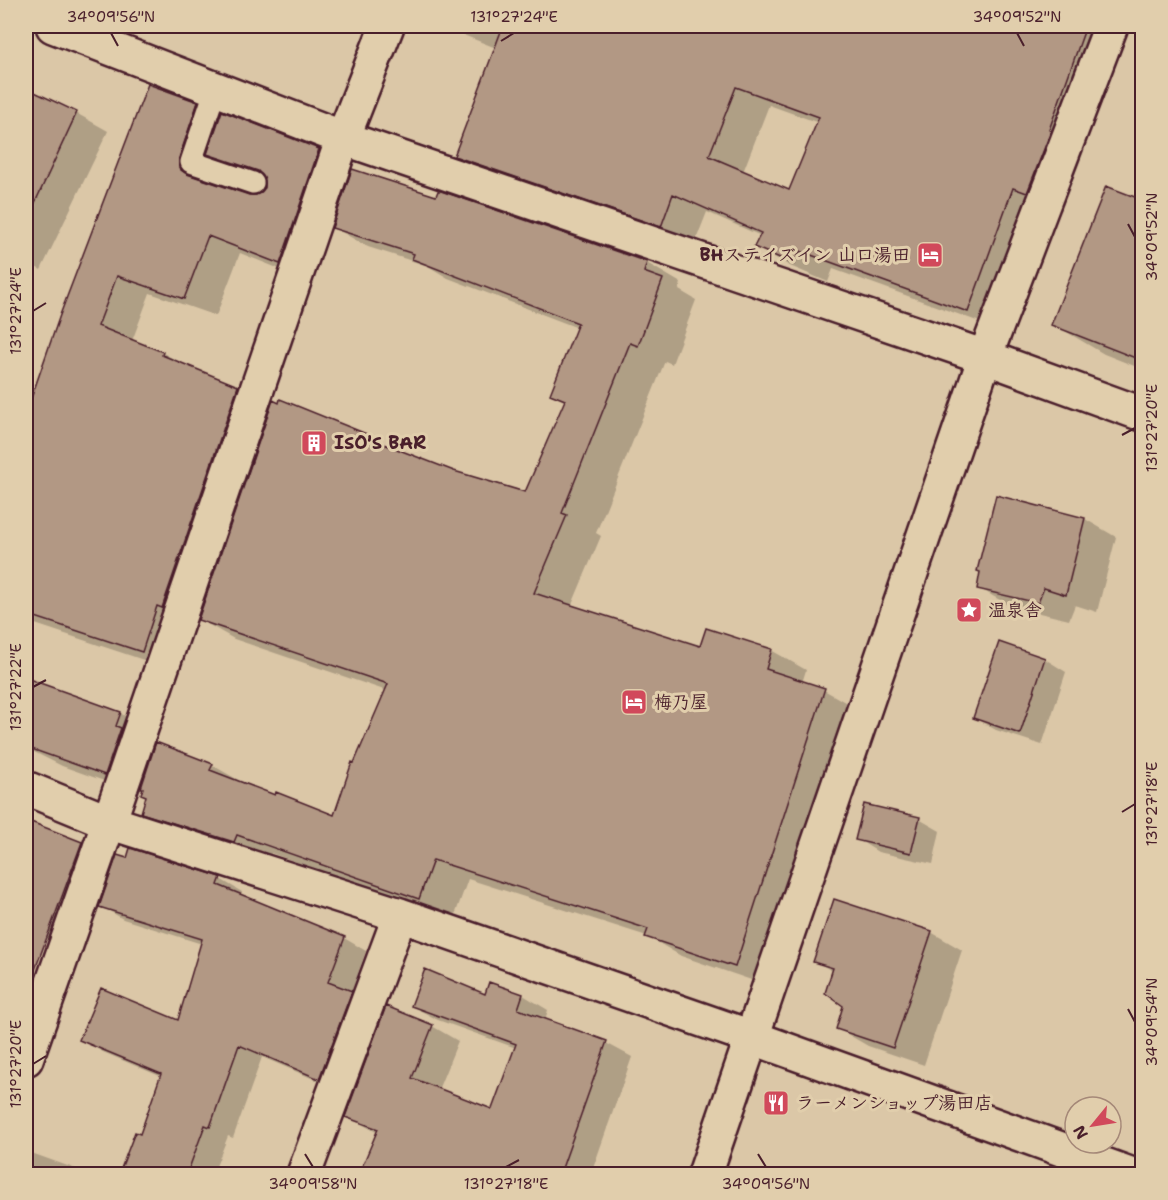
<svg xmlns="http://www.w3.org/2000/svg" width="1168" height="1200" viewBox="0 0 1168 1200" font-family="'Shantell Sans','Klee One',sans-serif">
<rect width="100%" height="100%" fill="#dbc7a7"/>
<filter id="ink" filterUnits="userSpaceOnUse"><feTurbulence type="fractalNoise" baseFrequency=".0167" numOctaves="2"/><feDisplacementMap in="SourceGraphic" scale="12" xChannelSelector="R" yChannelSelector="G"/><feConvolveMatrix kernelMatrix="1 2 1 2 8 2 1 2 1" color-interpolation-filters="sRGB"/></filter>
<g filter="url(#ink)">
<!-- shadow -->
<path fill="#0003" fill-rule="evenodd" d="M182 26H205L201 33Z
M446 26H1126L1081 150 1084 151 1061 211 1047 206 1002 330 833 269 828 282 790 266 756 246 761 236 707 212 694 245 490 175 456 156 496 48 461 34ZM769 105 819 123 790 192 743 172Z
M26 89 76 113 108 131 41 270 26 262Z
M197 103 221 117 223 113 319 150 351 170 437 198 441 193 647 263 681 283 679 290 696 300 672 364 665 361 596 533 601 536 571 607 701 648 771 650 806 670 802 683 824 690 859 710 769 986 681 956 647 936 468 879 454 918 271 853 269 861 177 832 143 812 147 796 144 788 140 786 138 793 62 766 26 748V680L120 713 152 732 148 745 155 749 212 765 247 785 334 817 387 691 234 639 197 618 195 625 189 623 174 670 26 621V395L33 397ZM217 158 241 172 267 181 266 188 257 197H249L212 184 211 178ZM331 226 368 247 428 266 448 278 578 328 552 394 566 402 526 494 454 472 386 446 369 436 281 401 279 404 272 407 238 387 186 366 163 353 132 341 150 293 216 316 240 253 312 282Z
M1142 202V369L1104 354 1053 324Z
M1085 519 1116 537 1097 612 1075 605 1069 620 1010 606 979 588Z
M999 644 1045 659 1066 672 1042 745 996 730 974 718Z
M919 819 940 831 933 864 878 852 857 839Z
M26 822 82 843 103 855 69 947 26 930Z
M220 879 242 892 240 896 344 938 366 951 351 993 373 1005 342 1091 262 1057 233 1138 228 1136 213 1174H121L136 1134 141 1136 162 1077 103 1052 81 1039 179 1022 202 944 123 919 101 906Z
M931 932 962 950 924 1065 868 1046 837 1028 845 1005 834 972 815 961Z
M490 984 523 995 548 1010 545 1020 606 1043 632 1057 591 1174H361L378 1133 347 1116 432 1026 458 1041 438 1090 493 1111 516 1048 438 1020 412 1006 486 996Z
M26 1151 90 1174H26Z"/>
<!-- building -->
<path fill="#b29884" stroke="#4a1f2b" stroke-width="1.5" fill-rule="evenodd" d="M503 26H1086L1049 130 1051 131 1027 193 1013 188 968 312 800 251 794 264 754 247 761 233 673 194 661 227 454 156ZM736 87 819 117 789 190 709 156Z
M148 84 198 102 179 158 181 170 187 174 249 195H256L265 188V180L258 171 207 154 222 111 319 149 280 264 208 236 184 299 117 276 98 326 163 352 162 355 238 386 162 608 157 606 142 652 26 614V413L60 315Z
M26 88 77 112 26 222Z
M352 169 436 196 438 191H441L647 262 644 272 663 279 638 346 630 343 562 513 567 515 534 593 700 646 706 628 772 649 766 669 825 688 735 967 645 937 648 929 433 860 419 899 237 835 234 842 141 813 146 796 141 794 143 788H141L156 742 213 764 210 770 275 795 276 792 334 815 352 762 354 763 388 684 198 620 273 400 279 403 280 399 369 435 368 438 454 471 525 492 565 400 550 394 578 323 412 259 414 254 332 228Z
M1106 186 1143 200V361L1051 325Z
M996 495 1085 518 1066 595 1044 588 1038 603 977 589 980 572 977 571Z
M999 642 1045 658 1020 734 973 718Z
M26 678 121 712 116 726 121 728 105 775 26 747Z
M864 804 920 817 911 853 855 840Z
M26 820 82 842 29 986 26 985Z
M130 848 221 877 218 885 345 937 328 982 352 991 319 1079 239 1045 210 1127 205 1125 187 1174H119L135 1132 140 1134 161 1074 79 1040 101 988 178 1020 202 939 99 907 117 855 127 858Z
M834 899 932 931 893 1048 836 1029 843 1006 825 993 833 968 813 962Z
M425 969 485 994 489 982 523 994 518 1009 607 1041 560 1174H359L378 1129 345 1117 386 1006 433 1025 412 1078 492 1109 516 1044 411 1006Z"/>
<g fill="none" stroke-linecap="round" stroke-linejoin="round">
<defs>
<path id="lane" d="M216 88 191 162 253 183"/>
<path id="street" d="M53 26 343 138 985 357 1142 414
M26 788 109 822 400 915 751 1037 1130 1174
M26 1059 109 822 343 138 387 26
M304 1174 400 915
M705 1174 985 357 1111 26"/>
</defs>
<!-- lane casing -->
<use href="#lane" stroke="#4a1f2b" stroke-width="26"/>
<!-- street casing -->
<use href="#street" stroke="#4a1f2b" stroke-width="38"/>
<!-- lane -->
<use href="#lane" stroke="#e1ceac" stroke-width="21"/>
<!-- street -->
<use href="#street" stroke="#e1ceac" stroke-width="33"/>
</g>
</g>
<!-- ticks -->
<path fill="none" stroke="#4a1f2b" stroke-width="2" d="M111 33 118 46M1017 33 1024 46M501 41 514 33M1128 224 1135 237M33 311 46 303M1122 435 1135 428M33 687 46 680M1122 812 1135 804M1128 1009 1135 1022M33 1064 46 1056M305 1154 313 1167M758 1154 766 1167M506 1167 519 1160"/>
<!-- icons -->
<defs>
<symbol id="hotel-square" viewBox="-11 -11 22 22"><rect x="-9" y="-9" width="18" height="18" rx="4" fill="#d1495b" stroke="#e1ceac"/><path d="M-6-4.5h1.5V1H6V5H4.5V3h-9V5H-6ZM-4 0a1.8 1.8 0 1 1 3.6 0ZM.5 0V-2.5h3Q6-2.5 6 0Z" fill="#fff"/></symbol>
<symbol id="building-square" viewBox="-11 -11 22 22"><rect x="-9" y="-9" width="18" height="18" rx="4" fill="#d1495b" stroke="#e1ceac"/><path d="M-4-6H4V6H1V3H-1V6H-4ZM-2.5-4.3h1.7v1.8h-1.7ZM.8-4.3h1.7v1.8H.8ZM-2.5-1h1.7V.8h-1.7ZM.8-1h1.7V.8H.8Z" fill="#fff"/></symbol>
<symbol id="sight-square" viewBox="-11 -11 22 22"><rect x="-9" y="-9" width="18" height="18" rx="4" fill="#d1495b" stroke="#e1ceac"/><path d="M0-6L1.8-2.2L6-1.7L2.9 1.2L3.7 5.4L0 3.3L-3.7 5.4L-2.9 1.2L-6-1.7L-1.8-2.2Z" fill="#fff"/></symbol>
<symbol id="restaurant-square" viewBox="-11 -11 22 22"><rect x="-9" y="-9" width="18" height="18" rx="4" fill="#d1495b" stroke="#e1ceac"/><path d="M-5-6h1v4h1v-4h1v4h1v-4h1v5L-1.5 .5V6h-2V.5L-5-1ZM5-6V6H3V1.5H1.5Q1.5-4 5-6Z" fill="#fff"/></symbol>
</defs>
<g fill-rule="evenodd">
<use href="#hotel-square" x="915" y="240" width="30" height="30"/>
<use href="#building-square" x="299" y="428" width="30" height="30"/>
<use href="#sight-square" x="954" y="595" width="30" height="30"/>
<use href="#hotel-square" x="619" y="687" width="30" height="30"/>
<use href="#restaurant-square" x="761" y="1088" width="30" height="30"/>
</g>
<g text-anchor="middle" stroke-width="6" stroke-linejoin="round" paint-order="stroke">
<!-- poi labels -->
<g font-size="18" font-weight="bold" fill="#4a1f2b" stroke="#e1ceac" text-anchor="start">
<text x="910" y="261" text-anchor="end">BHステイズイン 山口湯田</text>
<text x="334" y="449">ISO'S BAR</text>
<text x="988" y="616">温泉舎</text>
<text x="654" y="708">梅乃屋</text>
<text x="796" y="1109">ラーメンショップ湯田店</text>
</g>
</g>
<!-- margin -->
<rect width="1168" height="1200" fill="none" stroke="#e1ceac" stroke-width="66"/>
<!-- north arrow -->
<g transform="translate(1093 1125) rotate(240)"><circle r="28" fill="#e1ceac" stroke="#a58878" stroke-width="1.5"/>
<path d="M0-4.5L10 22L0 15L-10 22Z" fill="#d1495b"/>
<text y="-9" font-size="16" font-weight="bold" text-anchor="middle" fill="#4a1f2b">N</text>
</g>
<rect x="33" y="33" width="1102" height="1134" fill="none" stroke="#4a1f2b" stroke-width="2"/>
<g font-size="15" text-anchor="middle" fill="#4a1f2b">
<text x="111" y="22">34°09'56"N</text>
<text x="514" y="22">131°27'24"E</text>
<text x="1017" y="22">34°09'52"N</text>
<text transform="translate(1152 237) rotate(-90)" y="5">34°09'52"N</text>
<text transform="translate(16 311) rotate(-90)" y="5">131°27'24"E</text>
<text transform="translate(1152 428) rotate(-90)" y="5">131°27'20"E</text>
<text transform="translate(16 687) rotate(-90)" y="5">131°27'22"E</text>
<text transform="translate(1152 804) rotate(-90)" y="5">131°27'18"E</text>
<text transform="translate(1152 1022) rotate(-90)" y="5">34°09'54"N</text>
<text transform="translate(16 1064) rotate(-90)" y="5">131°27'20"E</text>
<text x="313" y="1189">34°09'58"N</text>
<text x="506" y="1189">131°27'18"E</text>
<text x="766" y="1189">34°09'56"N</text>
</g>
</svg>
